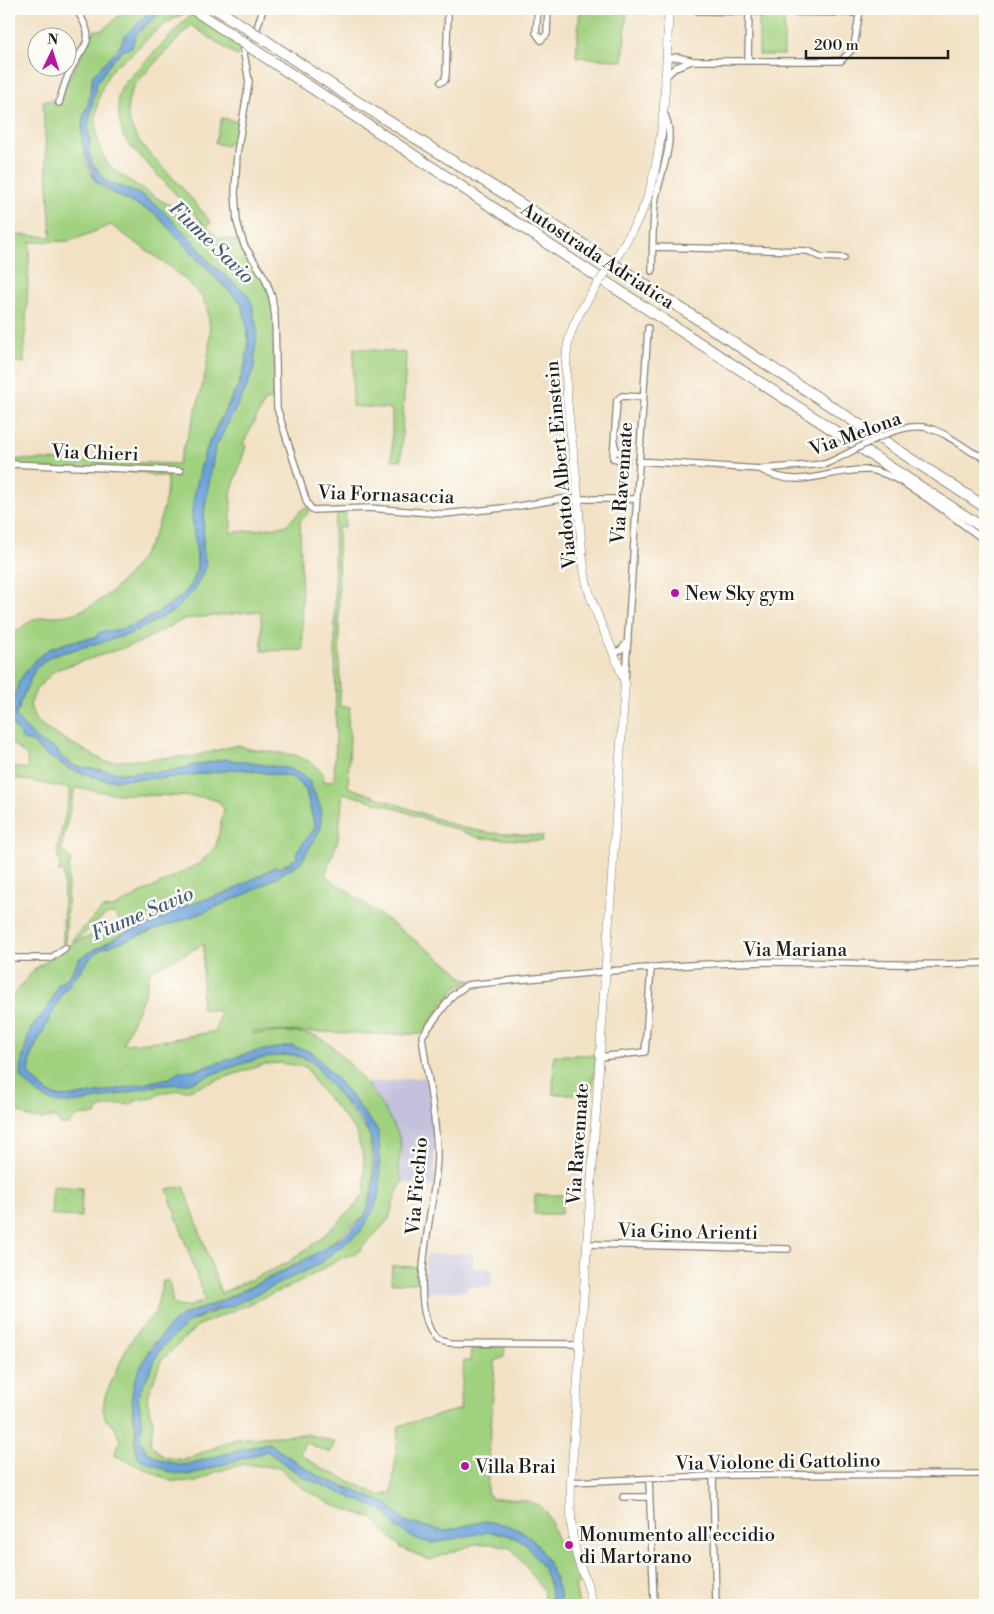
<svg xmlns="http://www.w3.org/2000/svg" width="994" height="1614" viewBox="0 0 994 1614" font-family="'Libre Bodoni',serif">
<rect width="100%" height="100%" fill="#fdfcf7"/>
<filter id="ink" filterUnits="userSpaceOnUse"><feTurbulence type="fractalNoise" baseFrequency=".02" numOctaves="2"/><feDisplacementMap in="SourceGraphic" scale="10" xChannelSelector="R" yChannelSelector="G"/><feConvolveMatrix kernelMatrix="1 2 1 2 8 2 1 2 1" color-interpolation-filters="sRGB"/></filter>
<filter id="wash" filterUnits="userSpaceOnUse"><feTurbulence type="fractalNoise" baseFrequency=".0096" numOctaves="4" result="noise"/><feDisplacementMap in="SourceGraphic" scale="20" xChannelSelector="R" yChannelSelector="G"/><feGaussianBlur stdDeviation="1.12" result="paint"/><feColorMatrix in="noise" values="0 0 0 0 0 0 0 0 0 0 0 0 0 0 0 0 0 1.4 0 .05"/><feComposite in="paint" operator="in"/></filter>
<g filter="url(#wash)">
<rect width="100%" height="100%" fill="#f2e1c4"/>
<!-- industrial -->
<path fill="#c3c1db" d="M428 1077 435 1127 434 1186 402 1182 398 1168 401 1156 383 1105 365 1083Z
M473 1253V1268H491L492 1287H467L466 1291 423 1292 426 1255Z"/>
<!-- green -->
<path fill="#a0d17f" stroke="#5e764e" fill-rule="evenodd" d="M127 9H152L125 36 119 48 93 75 88 106C76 119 84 169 96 181 111 198 136 199 153 212 167 223 179 238 190 251 205 269 224 286 241 303 267 375 214 408 200 470 197 484 192 501 192 515 193 538 205 569 188 589 175 604 144 623 124 628 116 631 107 630 99 633L97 637 70 642 49 649 33 662 10 720 23 740 33 742 40 751 71 770 105 780 166 778 241 769 292 777 306 790 315 828 297 858 280 868 275 867 231 891 174 910 165 918 126 932 80 958 68 978 58 984 50 1004 30 1030 21 1077 47 1099 78 1101 132 1092 145 1087 197 1081 209 1074 249 1061 274 1056 293 1055 312 1061 370 1135 373 1181 366 1215 319 1253 221 1301 183 1315 150 1347 136 1381 132 1413 136 1427 134 1442 138 1457 188 1475 267 1451 303 1477 386 1512 397 1528 433 1543 486 1532 505 1534 524 1542 543 1568 549 1582 553 1605H544V1591L512 1549 497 1544H474L430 1560 401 1548 374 1519 331 1504 301 1487 279 1468 244 1464 215 1472 197 1482 171 1481 114 1455 120 1441 114 1425 106 1420 103 1410 105 1396 127 1347 140 1328 155 1313 163 1281 169 1280 173 1304C185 1310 193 1305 205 1300L167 1189 184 1186 221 1293 287 1263 319 1240 355 1206 365 1193 364 1158 355 1130 316 1084 306 1067 280 1063 265 1064 185 1091 178 1090 159 1094 154 1098 137 1100 130 1105 121 1104 98 1109 96 1115C83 1116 76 1112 69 1125H61L55 1117C35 1122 25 1117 9 1105V1000L35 969 73 943 74 937 102 909 115 907 200 863 216 846 224 809 218 801 204 797 118 794 75 788 61 850 72 860 69 867 65 945 63 944 64 871 59 872 60 864 57 850 71 789 9 777V766L28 769 27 756 9 741V638C17 632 24 624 33 620 48 614 64 618 78 612 128 592 169 529 167 476H152L144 472 21 468V466L9 465V459L178 464C191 426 228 328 199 294 181 271 136 244 111 225L70 241 30 242 24 363 9 361V234L51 237 43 101 56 100 60 96 95 30H102ZM114 914 122 924 75 942 105 915Z
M164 9H183L188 12C166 21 152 33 136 50 130 57 121 60 115 66 94 90 89 137 107 163 115 175 189 217 204 224L133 149 123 136 119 118 118 97 122 86 191 14 242 47 237 56 191 25 136 83C111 123 148 151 173 178 187 193 199 207 211 223L206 225 217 237 238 241C248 258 264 275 270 295 279 322 274 370 273 400L265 401 243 444 246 446 231 493V533L285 526 305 507 309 509 308 513 300 521 303 650 262 651 261 611 184 619 138 643 55 670 36 690 30 705 35 719 49 731 106 762 194 756 238 745 249 749 295 755 310 762 322 772 325 782 334 780 336 738 334 526 338 512 346 511 345 527H338L340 707H350L348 723 350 734 348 787 463 828 491 833 543 836 542 841 480 838 382 804 343 793 338 840 325 875 456 970 460 976 472 981 456 987 421 1034C364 1036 308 1029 251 1032L253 1034C273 1033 299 1029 318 1037 341 1046 397 1119 401 1144 402 1152 398 1159 398 1167 398 1172 401 1177 402 1182L396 1194 389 1219 358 1252 342 1258 298 1283 197 1326 161 1361 147 1399 153 1422 150 1444 164 1457 184 1460 235 1439 307 1434 335 1442 330 1453 305 1442 300 1454 323 1469 381 1496 392 1492 399 1426 460 1409 464 1361H470L471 1349C484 1350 492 1345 505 1345L504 1357 495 1361 487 1493 492 1499C507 1499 538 1497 547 1513 552 1523 555 1535 560 1546L570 1543 583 1581 575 1585 579 1605H561L560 1594 537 1544 485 1521 444 1531 405 1522 389 1505 316 1475 268 1443 184 1465 163 1461 146 1451 139 1439 142 1426 138 1397 141 1389 161 1348 189 1322 261 1292 319 1264 329 1256 373 1211 379 1150 361 1111 347 1091 312 1052 292 1046 252 1052 196 1070 179 1071 170 1078C144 1083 79 1100 56 1096 46 1094 37 1081 29 1074L31 1055 62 994 89 959 101 949 202 913 266 884 301 862 321 828 308 779 225 759 165 772 120 773 75 766 61 757 57 750 38 741 16 718V711L19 710V705L35 669 51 656 130 634 174 611 194 591 206 566 203 548 204 513 215 447 254 369 247 294 209 262 193 241 161 209 142 195 105 181 92 163 88 150 90 142 88 126 97 82 113 60 124 50 132 47 136 34ZM204 944 201 1009 220 1011 216 1031 168 1040 123 1044 145 993 150 971Z
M580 9H627L623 61 576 57Z
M759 14H784V55H759Z
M222 118 239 122 236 145 228 143 227 146 215 143Z
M354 348 406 353 401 460H392V409L352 406Z
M554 1055H596L592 1095 553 1094Z
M53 1186 82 1188 81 1217 51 1215Z
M535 1195H564L561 1214H534Z
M392 1266 419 1267 416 1283H391Z"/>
<!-- water -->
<path fill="#6ba1d8" stroke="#445e7a" d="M152 9H164L136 34 132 47 124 50 113 60 97 82 88 126 90 142 88 150 92 163 106 181 142 195 161 209 193 241 209 262 247 294 252 304 257 330 254 369 246 389 215 448 204 513 203 548 206 566 194 591 174 611 130 634 51 656 35 669 19 705V710L16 712V718L38 741 57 750 61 757 75 766 120 773 165 772 225 759 291 769 308 779 321 808V828L301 862 251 892 202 913 101 949 89 959 62 994 31 1055 29 1074C36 1081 46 1094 56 1096 79 1100 144 1083 170 1078L179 1071 196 1070 252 1052 292 1046 312 1052 347 1091 379 1132 380 1192 373 1211 361 1231 319 1264 232 1306 206 1313 189 1322 161 1348 141 1389 138 1397 142 1426 140 1439 146 1451 163 1461 184 1465 268 1443 316 1475 389 1505 405 1522 444 1531 485 1521 504 1524 525 1533 537 1544 551 1568 560 1594 561 1605H553L549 1582 543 1568 524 1542 505 1534 486 1532 433 1543 417 1540 397 1528 386 1512 303 1477 267 1451 188 1475 172 1473 138 1458C135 1447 136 1439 136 1428 135 1417 131 1406 132 1394 134 1370 157 1337 174 1322 188 1310 205 1309 221 1301 251 1288 354 1240 366 1213 376 1192 376 1159 370 1137 366 1120 334 1092 323 1076 320 1072 317 1065 313 1062 290 1042 223 1070 198 1080 182 1087 161 1083 144 1088 123 1093 75 1107 55 1102 42 1099 30 1087 21 1077L22 1060 30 1030 50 1004 58 984 68 978 80 958 126 932 165 918 173 910 231 891 275 867 280 868 297 858 296 852 315 828 306 790 292 777 241 769 166 778 105 780 71 770 40 751 33 742 23 740 10 720 13 701 19 681 33 662 49 649 70 642 97 637 98 633C107 630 116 631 124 628 144 623 175 604 188 589 205 569 193 538 192 515 192 501 197 484 200 470 215 409 267 374 241 303L154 213 122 198 95 180 82 144 83 117 88 106 93 75 119 48 125 36Z"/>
</g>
<g filter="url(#ink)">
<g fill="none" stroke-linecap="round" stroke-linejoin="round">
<defs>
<path id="minor" d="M263 9 257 28 243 48 249 82 237 153 235 193 237 222 244 245 265 278 272 297 275 317 277 408 307 503 312 510 369 508 444 514 513 507 561 499H636
M538 9 536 33 541 40 547 34 548 9
M698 11 859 13
M666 59 677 57 694 61H841L854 47 860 9
M748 61 749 10
M666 76 676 67 692 61
M441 82 445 80 446 74 448 9
M59 103C62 92 65 80 71 69 86 41 97 41 76 9
M653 247 808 251 821 257 844 258
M652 271C653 247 652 221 656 197 661 171 678 137 663 111
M614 443 617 452 626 453V461L613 458 617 400 622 396 643 397
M972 452 985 458
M638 461 760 469 825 464
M9 464 180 471
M760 469C801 492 828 468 868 470 899 471 957 522 985 540
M615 653 622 649 628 641
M625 680 648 328
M9 958H51L65 948
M599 1057 645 1052 651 967
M587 1244 788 1249
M580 1344 451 1343 437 1340C403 1302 438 1203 437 1153 436 1112 427 1077 422 1036L453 995 467 985C569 975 671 963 773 962 844 962 915 967 985 963
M713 1476 716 1605
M649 1479 654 1604
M571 1482 733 1475 985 1474
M623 1497H649"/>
<path id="secondary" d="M619 253C628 237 639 220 646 202 667 141 665 72 669 9
M592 1605C591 1586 580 1571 576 1553 570 1529 570 1506 571 1482L625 683C614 648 594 616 586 580 580 549 580 518 577 486 573 443 563 393 567 350 570 325 585 303 599 282"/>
<path id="motorway" d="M262 38 345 94 529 209 985 507
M259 53 592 273 985 529"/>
</defs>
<!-- minor casing -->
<use href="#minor" stroke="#877e70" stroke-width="8"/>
<!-- secondary casing -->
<use href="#secondary" stroke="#877e70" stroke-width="9"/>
<!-- motorway casing -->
<use href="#motorway" stroke="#877e70" stroke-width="12"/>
<!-- minor -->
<use href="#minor" stroke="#fff" stroke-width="5.5"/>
<!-- secondary -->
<use href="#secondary" stroke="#fff" stroke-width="8"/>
<!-- motorway -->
<use href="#motorway" stroke="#fff" stroke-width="10"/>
<defs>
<path id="minor-bridge" d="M825 464C854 453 897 420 928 428 944 432 958 443 972 452"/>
<path id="secondary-bridge" d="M599 282 619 253"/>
<path id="motorway-bridge" d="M193 9 259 53
M216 9 262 38"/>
</defs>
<!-- minor-bridge casing -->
<use href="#minor-bridge" stroke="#877e70" stroke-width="8" stroke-linecap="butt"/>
<!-- secondary-bridge casing -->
<use href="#secondary-bridge" stroke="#877e70" stroke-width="9" stroke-linecap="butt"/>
<!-- motorway-bridge casing -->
<use href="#motorway-bridge" stroke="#877e70" stroke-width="12" stroke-linecap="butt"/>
<!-- minor-bridge -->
<use href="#minor-bridge" stroke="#fff" stroke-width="5.5"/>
<!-- secondary-bridge -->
<use href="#secondary-bridge" stroke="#fff" stroke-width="8"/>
<!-- motorway-bridge -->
<use href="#motorway-bridge" stroke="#fff" stroke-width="10"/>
</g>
</g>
<!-- markers -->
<g fill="#b5179e" stroke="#fdfcf7" stroke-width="2">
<circle cx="675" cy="593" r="5"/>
<circle cx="465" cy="1466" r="5"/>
<circle cx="569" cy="1545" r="5"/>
</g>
<g text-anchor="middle" stroke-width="5" stroke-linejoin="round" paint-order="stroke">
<!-- street labels -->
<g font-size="19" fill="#1c1c1c" stroke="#fdfcf7">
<text transform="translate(598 255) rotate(33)" y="7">Autostrada Adriatica</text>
<text transform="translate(855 433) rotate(-20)" y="7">Via Melona</text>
<text transform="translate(95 452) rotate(2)" y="7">Via Chieri</text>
<text transform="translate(560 465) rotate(-95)" y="7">Viadotto Albert Einstein</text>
<text transform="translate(621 483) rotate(-86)" y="7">Via Ravennate</text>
<text transform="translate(386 494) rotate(2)" y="7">Via Fornasaccia</text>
<text x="795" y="956">Via Mariana</text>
<text transform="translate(577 1144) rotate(-86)" y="7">Via Ravennate</text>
<text transform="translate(416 1186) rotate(-85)" y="7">Via Ficchio</text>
<text transform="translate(688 1231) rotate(1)" y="7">Via Gino Arienti</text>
<text transform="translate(778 1461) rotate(-1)" y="7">Via Violone di Gattolino</text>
</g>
<!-- poi labels -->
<g font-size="19" fill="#1c1c1c" stroke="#fdfcf7" text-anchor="start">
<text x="685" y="600">New Sky gym</text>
<text x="475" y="1473">Villa Brai</text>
<text x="579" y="1541">Monumento all'eccidio<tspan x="579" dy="22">di Martorano</tspan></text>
</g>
<!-- water labels -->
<g font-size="20" font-style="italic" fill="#445e7a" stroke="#fdfcf7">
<text transform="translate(212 242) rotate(44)" y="7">Fiume Savio</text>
<text transform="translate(142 913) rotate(-23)" y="7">Fiume Savio</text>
</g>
</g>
<!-- margin -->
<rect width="994" height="1614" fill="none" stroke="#fdfcf7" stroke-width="30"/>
<!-- north arrow -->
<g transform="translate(52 52) rotate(4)"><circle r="24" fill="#fdfcf7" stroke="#a3a29f"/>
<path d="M0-4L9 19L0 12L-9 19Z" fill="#b5179e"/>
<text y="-8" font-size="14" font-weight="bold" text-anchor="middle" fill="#1c1c1c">N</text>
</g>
<!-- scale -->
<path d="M806 50v8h142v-8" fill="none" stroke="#1c1c1c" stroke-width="2.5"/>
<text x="814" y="50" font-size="15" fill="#1c1c1c" stroke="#fdfcf7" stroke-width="4" paint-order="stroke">200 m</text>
</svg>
